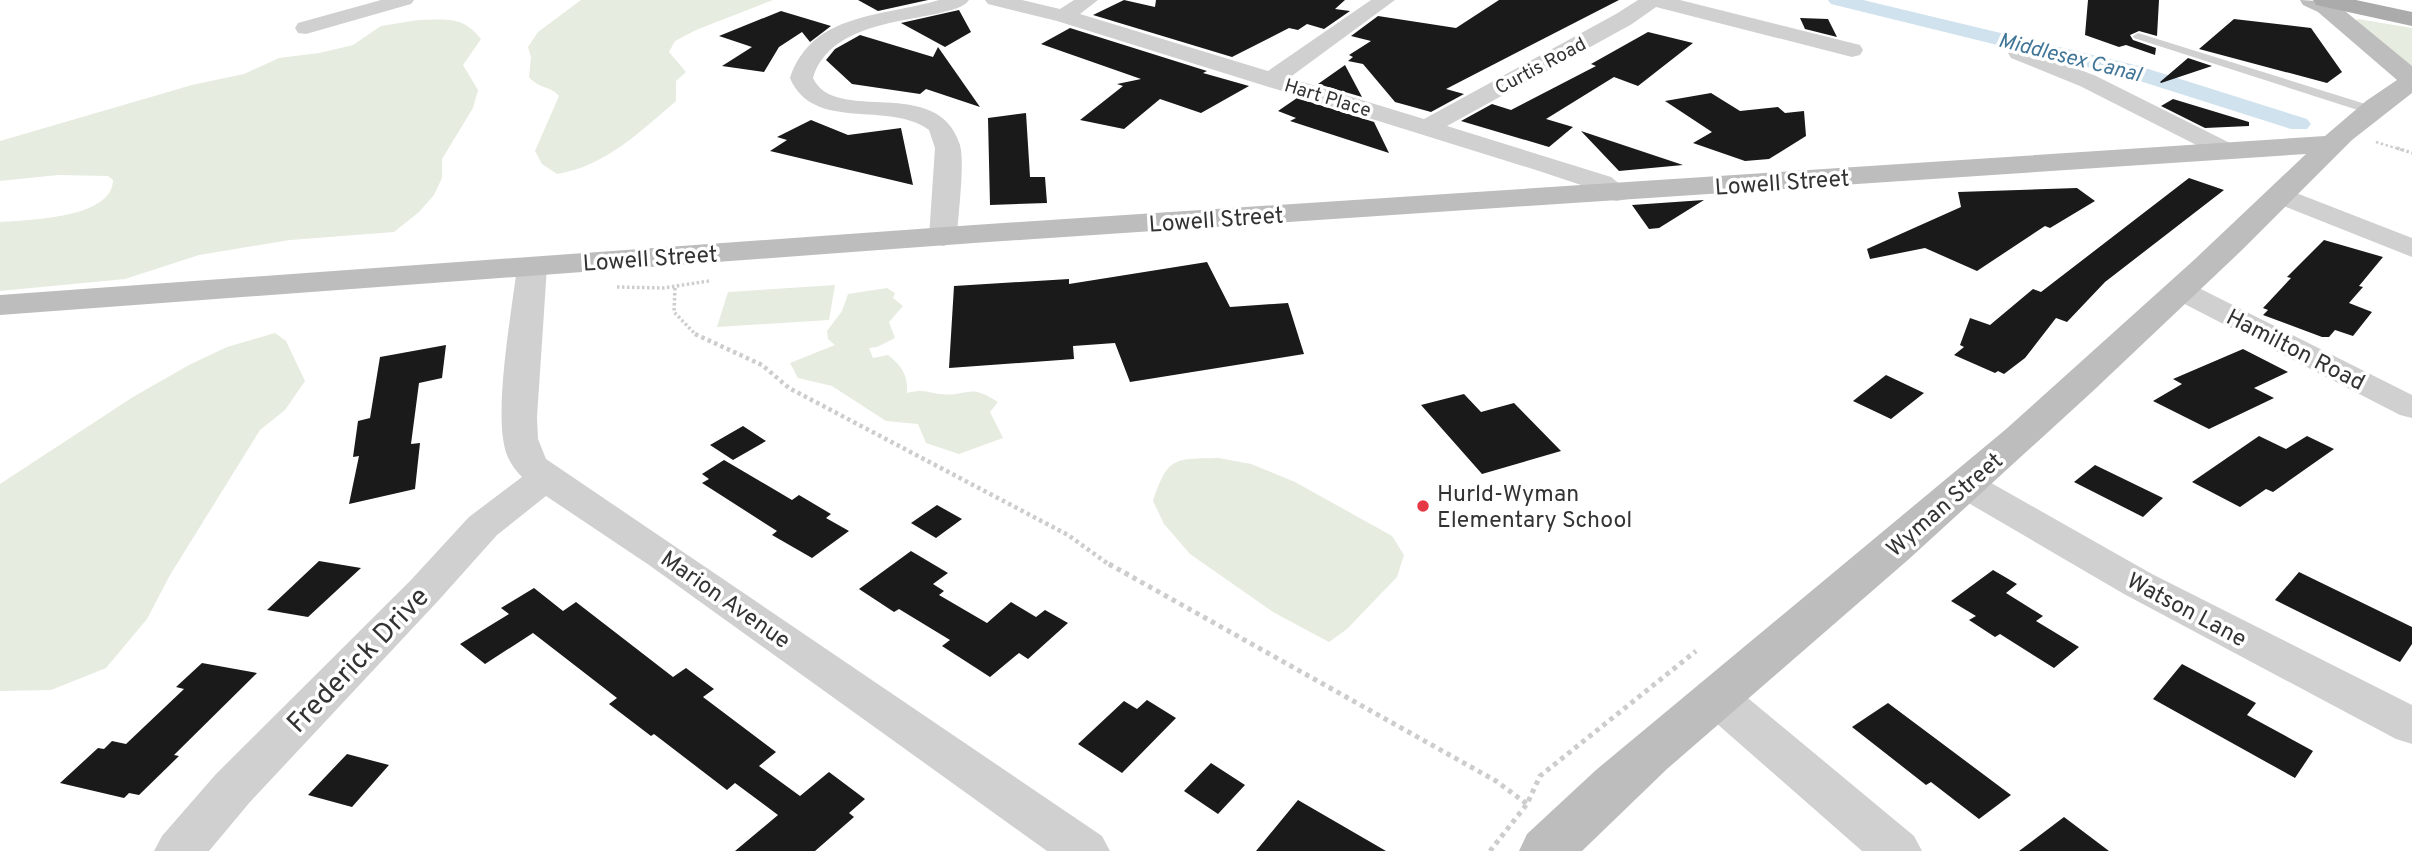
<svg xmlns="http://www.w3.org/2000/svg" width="2412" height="851" viewBox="0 0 2412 851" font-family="Overpass,sans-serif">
<rect width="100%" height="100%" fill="#fff"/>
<!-- green -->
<path fill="#e6ecdf" d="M581 0H773L696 30 675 41 669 52 686 72 676 81V101C641 131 604 167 557 174L542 164 535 151 559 96C551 86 539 89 529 77L531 57 528 47 538 32Z
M2358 19 2412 28V71L2352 24Z
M418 20C446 20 462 15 481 39L463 65 478 90 473 108 442 159V178L434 195 419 212 394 232 290 240 199 255 125 279 0 291V222C29 220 113 218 113 180L108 176 58 175 0 181V141L192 85 244 74 279 58 319 53 353 45 381 26Z
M835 285 829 320 717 327 728 292Z
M887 288 895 293 893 298 903 306 889 322 895 338 877 347 869 348 873 358 888 355C902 366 908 375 907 393 923 389 925 392 940 394 969 397 968 382 998 402L990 412 1003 438 959 454 926 443 918 424 886 421 832 386 798 378 790 363 835 345 828 339 827 331 842 311 848 294Z
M275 333 286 341 305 381 285 410 260 430 170 575 147 619 106 668 51 690 0 691V484L133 397 189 365 227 347Z
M1219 458 1251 464 1295 482 1392 536 1404 555 1397 577 1347 629 1329 642 1273 612 1190 554 1164 524 1153 501C1168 456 1174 459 1219 458Z"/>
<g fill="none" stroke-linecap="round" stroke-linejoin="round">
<!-- canal -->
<path fill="#cfe2ee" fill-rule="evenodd" d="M1828 0H1863L2139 66 2307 119 2311 124 2307 129H2291L2124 76 1831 4Z"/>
</g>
<!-- building -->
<path fill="#1a1a1a" d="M858 0H928L878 11Z
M1124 0 1155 7 1156 0H1345L1335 9 1350 11 1324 29 1307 24 1298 30 1289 28 1232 57 1093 15Z
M1499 0H1619L1446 89 1464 94 1431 112 1395 102 1363 64 1348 61 1353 57 1349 55 1371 41 1351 36 1378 16 1456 28Z
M2088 0H2159L2157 36 2139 31 2130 35 2133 40 2156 48 2155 55 2126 45 2119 47 2085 35Z
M959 10 971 32 945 47 901 23Z
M781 11 831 26 810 42 802 32 779 47 764 72 722 66 752 47 719 36Z
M1800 18 1828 19 1837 37 1805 29Z
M2234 19 2311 28 2342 72 2327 83 2199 49Z
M1070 28 1207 71 1203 73 1249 86 1201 113 1160 99 1124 129 1080 120 1123 86 1117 84 1141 79 1041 44Z
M1648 32 1693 43 1638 86 1614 77 1546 119 1573 127 1549 147 1461 121 1492 104 1511 110 1596 66 1591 64Z
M860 35 933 57 938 47 980 107 926 89 920 94 852 84 826 60 835 49Z
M2188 58 2212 66 2161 83 2160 82Z
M1345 65 1362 97 1318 84Z
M1711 93 1740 111 1778 107 1785 113 1804 111 1806 136 1769 159 1745 161 1693 143 1712 132 1665 101Z
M1297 98 1374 122 1389 153 1290 121 1296 118 1278 111Z
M2173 99 2249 122V126L2205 128 2161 106Z
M1026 113 1030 177H1045L1047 203 990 205 988 118Z
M811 120 848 135 901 128 913 185 770 151 787 140 777 137Z
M1581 131 1683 165 1619 171Z
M2189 178 2224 190 2105 282 2067 322 2056 318 2025 358 2004 374 1998 371 1995 373 1954 355 1964 347 1960 345 1970 318 1990 325 2033 289 2041 292Z
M2077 188 2095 201 2050 228 2045 226 1977 271 1925 248 1870 259 1867 249 1961 207 1958 192Z
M1704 200 1659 228 1649 229 1632 205Z
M2324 240 2383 257 2359 286 2363 287 2349 303 2372 312 2353 336 2335 330 2329 337H2322L2263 315 2268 310 2263 308 2291 278 2287 277Z
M1207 262 1230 307 1288 303 1304 354 1130 382 1115 343 1073 346 1074 359 949 368 954 286 1069 279V284Z
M446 345 442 378 419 383 411 444 420 443 415 489 349 504 359 456 353 457 358 421 370 418 380 357Z
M2243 349 2288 372 2254 388 2274 398 2209 429 2153 401 2182 384 2173 379Z
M1886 375 1924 393 1891 419 1853 401Z
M1464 394 1481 412 1514 403 1561 451 1482 474 1421 405Z
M743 426 766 441 733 460 710 445Z
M2259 436 2286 449 2307 436 2334 449 2273 492 2266 489 2240 507 2192 482Z
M724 460 792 500 799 495 831 514 826 518 849 531 812 558 772 535 777 531 702 483 709 479 702 474Z
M2095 465 2163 498 2143 517 2074 482Z
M937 505 962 519 936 538 911 523Z
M911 551 948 573 933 584 944 591 939 595 987 623 1011 602 1036 617 1045 610 1068 623 1028 659 1019 653 990 677 942 646 950 640 899 609 894 612 859 589Z
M319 561 361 568 308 617 267 610Z
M1993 570 2017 584 2006 593 2043 616 2036 621 2079 647 2054 668 2000 634 1995 637 1969 620 1976 616 1951 601Z
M2299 572 2412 627V644L2400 662 2275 600Z
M534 588 563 611 576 602 673 677 686 668 714 689 703 697 776 752 759 766 800 796 829 772 865 799 849 813 854 817 815 851H735L778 815 735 783 727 790 654 734 651 736 609 704 617 698 533 633 485 664 460 644 509 614 501 608Z
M202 663 257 673 174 755 179 756 139 795 129 793 124 798 60 783 98 748 104 749 112 741 126 744 184 689 176 687Z
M2182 664 2256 703 2247 715 2313 751 2295 778 2153 699Z
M1147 700 1176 718 1122 773 1078 744 1124 701 1137 709Z
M1888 703 2011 795 1979 819 1931 782 1926 785 1852 727Z
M347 754 389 765 352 807 308 795Z
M1211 763 1245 785 1218 814 1184 791Z
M1298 800 1386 851H1256Z
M2064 817 2109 851H2019Z"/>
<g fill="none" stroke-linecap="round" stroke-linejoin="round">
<!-- path-far3 -->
<path stroke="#cdcdcd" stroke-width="2.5" stroke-dasharray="2.5 2.5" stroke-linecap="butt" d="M2376 142 2402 150"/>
<!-- path-far2 -->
<path stroke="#cdcdcd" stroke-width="3.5" stroke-dasharray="2.5 2.5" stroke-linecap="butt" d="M2397 148 2412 153
M617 287 663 288 709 281
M675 288 674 312 696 335"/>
<!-- path-far1 -->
<path stroke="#cdcdcd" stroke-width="4.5" stroke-dasharray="3.5 3.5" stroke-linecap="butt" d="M695 334 762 365 789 388 1068 535 1111 566"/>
<!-- path -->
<path stroke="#cdcdcd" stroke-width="5" stroke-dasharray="4.5 4.5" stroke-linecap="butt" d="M1109 564 1496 781 1527 804
M1490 851 1527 804 1540 776 1696 651"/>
<!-- lane -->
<path fill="#d0d0d0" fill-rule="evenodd" d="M2138 33 2375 107 2377 110 2367 113 2134 38 2133 36Z"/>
<!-- street -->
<path fill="#d0d0d0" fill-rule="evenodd" d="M381 0H414L411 4 306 34 298 33 295 28 298 23Z
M939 0H969C964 8 950 10 940 13 896 23 829 26 813 78 835 126 938 73 960 145 965 163 958 215 957 237L953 243 943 246 933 243 929 237 935 148 929 130C889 100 813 133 790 78 812 12 883 17 939 0Z
M985 0H1022L1060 9 1074 0H1098L1080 14 1268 71 1371 0H1395L1289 78 1424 119 1616 14 1638 0H1680L1860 45 1863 50 1860 55 1852 57 1656 7 1632 24 1447 126 1611 177 1631 193 1627 199 1617 201 1607 199 1593 189 1539 171 1057 21 988 4Z
M2019 46 2096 76 2236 146 2240 151 2236 156 2227 159 2218 156 2080 86 2011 58 2008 53 2011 48Z
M2281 187 2412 238V257L2271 201 2267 195 2271 189Z
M532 258 542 261 547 267 537 417 538 439 546 459 1102 836 1110 851H1047L649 565 546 496 497 535 438 601 250 802 209 851H154L162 836 216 774 410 581 469 517 522 477C516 471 510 463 507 455 492 417 512 311 517 267L522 261Z
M2180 281 2191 284 2412 395V418L2400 415 2169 296 2165 290 2169 284Z
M1966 473 1979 476 2152 574 2412 705V744L2396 739 2124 594 1953 494 1947 485 1953 476Z
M1715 679 1731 684 1914 836 1922 851H1862L1699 708 1693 696 1699 684Z"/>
<!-- secondary -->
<path fill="#bdbdbd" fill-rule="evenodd" d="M2300 0 2334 2 2412 66V93L2352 140 2242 250 2093 391 1909 559 1667 769 1582 851H1519L1527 834 1596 770 2005 430 2194 260 2306 154 974 243 0 315V295L974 225 2325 136 2366 101 2397 80 2318 12 2303 5Z"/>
<!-- primary -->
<path fill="#ababab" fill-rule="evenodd" d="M2313 0H2356L2412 12V26L2316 5Z"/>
</g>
<!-- markers -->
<circle fill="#e63946" stroke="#fff" stroke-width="2.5" cx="1423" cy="506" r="7"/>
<g text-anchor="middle" stroke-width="7" stroke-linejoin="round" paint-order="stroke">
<!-- far-street labels -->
<g font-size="19" fill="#333" stroke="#fff">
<text transform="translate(1540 65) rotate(-28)" y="7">Curtis Road</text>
<text transform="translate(1328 97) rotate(17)" y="7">Hart Place</text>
</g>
<!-- far-water labels -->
<g font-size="21" font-style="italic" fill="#3f7597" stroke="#fff">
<text transform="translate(2070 57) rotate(14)" y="7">Middlesex Canal</text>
</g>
<!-- street labels -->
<g font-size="23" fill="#333" stroke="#fff">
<text transform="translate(1782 182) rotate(-4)" y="8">Lowell Street</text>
<text transform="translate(1216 219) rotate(-4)" y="8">Lowell Street</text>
<text transform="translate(650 258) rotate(-4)" y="8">Lowell Street</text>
<text transform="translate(2296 349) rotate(27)" y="8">Hamilton Road</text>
<text transform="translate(1944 504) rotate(-41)" y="8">Wyman Street</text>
<text transform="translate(726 599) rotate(35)" y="8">Marion Avenue</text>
<text transform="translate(2187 609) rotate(28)" y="8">Watson Lane</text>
</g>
<!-- poi labels -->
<g font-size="23" fill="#333" stroke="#fff" text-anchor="start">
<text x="1437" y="501">Hurld-Wyman<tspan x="1437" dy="26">Elementary School</tspan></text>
</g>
<!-- near-street labels -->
<g font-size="28" fill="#333" stroke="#fff">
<text transform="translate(357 659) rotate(-46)" y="10">Frederick Drive</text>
</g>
</g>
</svg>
